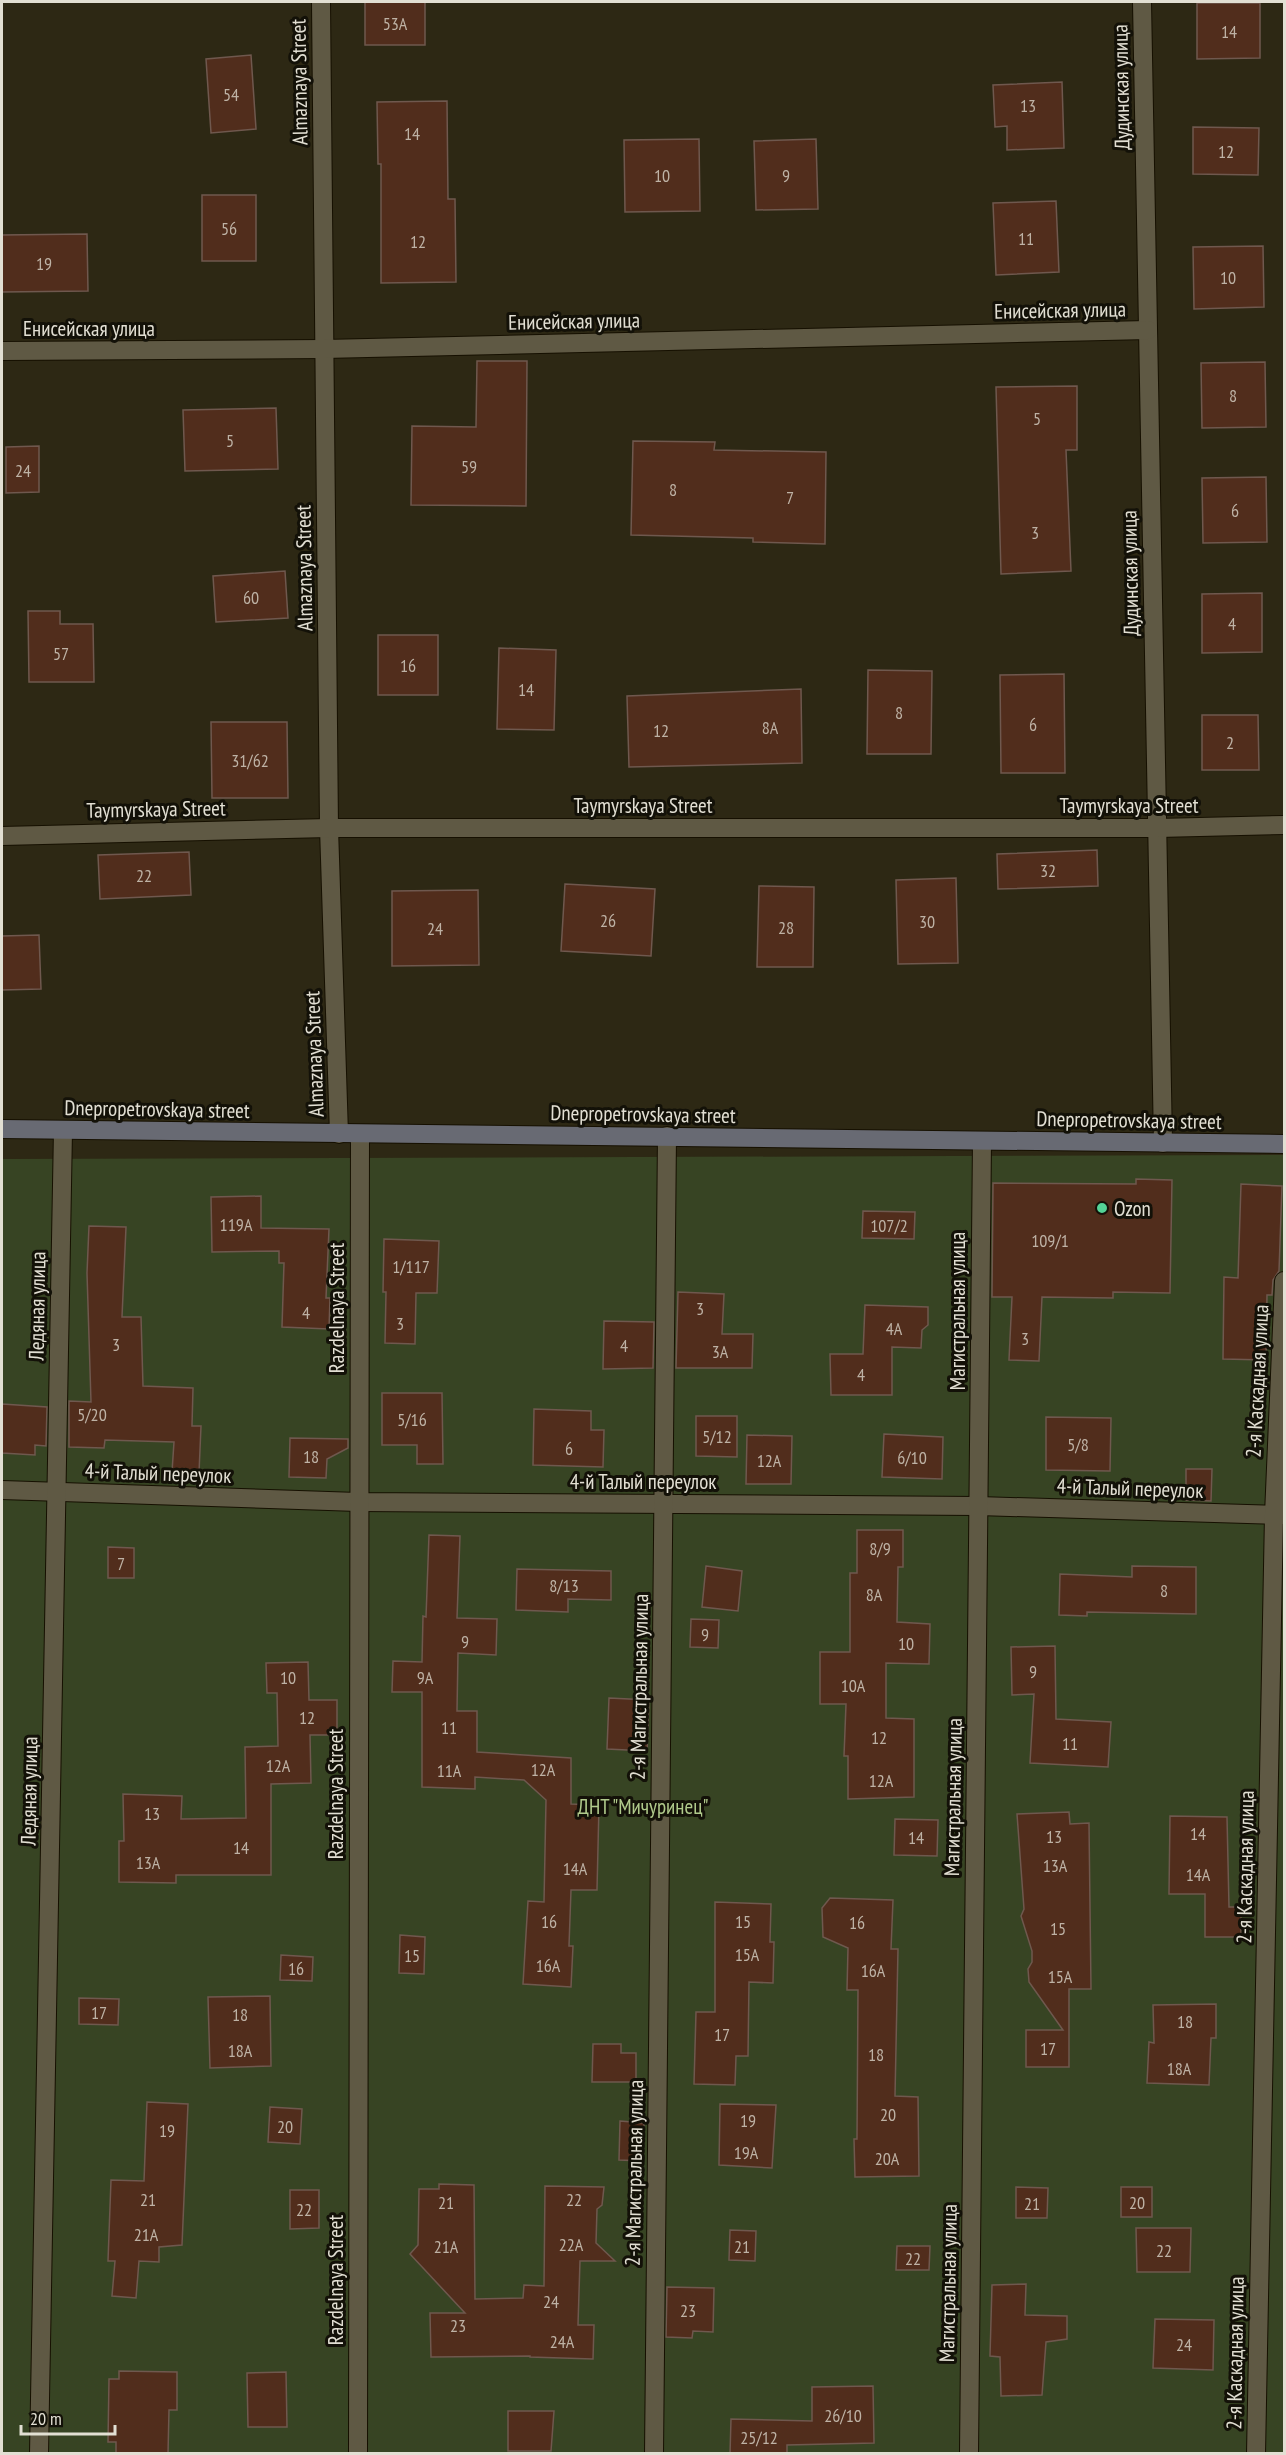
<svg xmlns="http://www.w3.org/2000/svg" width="1286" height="2455" font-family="'PT Sans Narrow',sans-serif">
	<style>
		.green { fill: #374423 }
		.building { fill: #512d1c; stroke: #6f584e; stroke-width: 1.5 }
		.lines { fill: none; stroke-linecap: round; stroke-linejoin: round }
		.lane-casing { stroke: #161001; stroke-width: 20 }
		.street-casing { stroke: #161001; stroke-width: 20 }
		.secondary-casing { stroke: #161001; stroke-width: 20 }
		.lane { stroke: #5f5944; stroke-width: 18 }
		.street { stroke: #5f5944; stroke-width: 18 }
		.secondary { stroke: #686a73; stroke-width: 18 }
		.poi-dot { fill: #54d396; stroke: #131108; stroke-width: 2 }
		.labels { text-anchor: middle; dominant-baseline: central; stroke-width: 6; stroke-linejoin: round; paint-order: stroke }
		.number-label { font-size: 18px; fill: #beb2a5 }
		.street-label { font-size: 21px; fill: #e2dfd3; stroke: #131108 }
		.poi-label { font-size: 21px; fill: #e2dfd3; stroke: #131108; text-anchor: start }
		.park-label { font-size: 21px; fill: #b0ca8b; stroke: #131108 }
	</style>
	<rect width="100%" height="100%" fill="#2d2814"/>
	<path class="green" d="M1284,1155v1298h-1282v-1294z"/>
	<g class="building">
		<rect x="365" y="2" width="60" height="43"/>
		<path d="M1197,3h63v55l-63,1z"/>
		<path d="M251,55l5,74 -45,4 -5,-74z"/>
		<path d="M1062,82l2,66 -57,2v-24l-12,1 -2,-42z"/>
		<path d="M447,101l1,98h7l1,83 -75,1v-119h-3l-1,-62z"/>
		<path d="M1193,127l66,1 -1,47 -65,-1z"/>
		<path d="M699,139l1,72 -75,1 -1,-72z"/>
		<path d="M816,139l2,70 -62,1 -2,-69z"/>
		<rect x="202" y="195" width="54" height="66"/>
		<path d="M1056,201l3,71 -63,3 -3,-72z"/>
		<path d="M87,234l1,57 -86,1v-57z"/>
		<path d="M1263,246l1,61 -70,2 -1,-62z"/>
		<path d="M477,361h50l-1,145 -115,-1 1,-79 64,1z"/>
		<path d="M1265,362l1,65 -64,1 -1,-65z"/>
		<path d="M1077,386v64h-11l5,121 -70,3 -5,-187z"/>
		<path d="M276,408l2,61 -93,2 -2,-61z"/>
		<path d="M633,441l82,1 -1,8 112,2 -1,92 -72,-2v-4l-122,-3z"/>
		<path d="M39,446v46l-33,1v-46z"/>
		<path d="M1266,477l1,65 -64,1 -1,-65z"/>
		<path d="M285,571l3,47 -72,4 -3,-46z"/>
		<path d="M1262,593v59l-60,1v-59z"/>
		<path d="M28,611h32v13h33l1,58h-65z"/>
		<rect x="378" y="635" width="60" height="60"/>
		<path d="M499,648l57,2 -2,80 -57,-1z"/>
		<path d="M868,670l64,1 -1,83h-64z"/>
		<path d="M1064,674l1,99h-64l-1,-98z"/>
		<path d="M801,689l1,74 -173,4 -2,-71z"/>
		<path d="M1202,715h56l1,55h-57z"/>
		<path d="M211,722h76l1,76h-76z"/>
		<path d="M1097,850l1,36 -100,3 -1,-35z"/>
		<path d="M189,852l2,43 -91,4 -2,-44z"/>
		<path d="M956,878l2,85 -60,1 -2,-84z"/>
		<path d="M565,884l90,5 -4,67 -90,-5z"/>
		<path d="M759,886l55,1 -1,80h-56z"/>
		<path d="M478,890l1,75 -87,1v-75z"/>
		<path d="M39,935l2,54 -39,1v-54z"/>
		<path d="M1136,1179l36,1 -2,113 -57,-1v6l-71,-1 -3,64 -30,-1 3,-63h-20l1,-114 143,1z"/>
		<path d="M1241,1184l41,2 -3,85 -6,9 -1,15h-5l-1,65 -43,-1 1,-82 14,1z"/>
		<path d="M261,1196v32l68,1 -3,69h4l-1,31 -47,-2 2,-64h-5v-12l-67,1 -1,-55z"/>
		<path d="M863,1211l52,1 -1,27 -52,-1z"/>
		<path d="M89,1226l37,1 -4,90h19l2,69 50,2 -1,38h9l-2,47 -27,-1 2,-30 -69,-2 -1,8 -35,-1v-46l22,1 -4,-129z"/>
		<path d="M384,1239l55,2 -2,52h-21l-1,51 -30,-1 1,-51h-3z"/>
		<path d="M678,1292l46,2 -2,40h31l-1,34h-76z"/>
		<path d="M865,1305l63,2v18l-6,5 -1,18 -29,-1v48h-61l-1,-41h33z"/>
		<path d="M604,1321l50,1 -1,46 -50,1z"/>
		<path d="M382,1393h60l1,71h-26v-19h-35z"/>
		<path d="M2,1404l45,3 -1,39 -11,-1v10l-33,-2z"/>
		<path d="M534,1409l57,2v19h13l-1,37 -70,-2z"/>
		<path d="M696,1416h41v41l-41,-1z"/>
		<path d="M1046,1417l65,1 -1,53 -64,-1z"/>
		<path d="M884,1434l59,3 -1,42 -60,-2z"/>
		<path d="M747,1435l45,1 -1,48h-45z"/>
		<path d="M290,1438l58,1v9l-21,11 -1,19 -37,-1z"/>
		<path d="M1186,1469h26l-1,32 -25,-1z"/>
		<path d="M857,1530h46v37h-5l-1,55 33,2 -1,40 -43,-1v55l28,1v78l-66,2v-43h-4l2,-52h-26v-52h30v-79h7z"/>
		<path d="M429,1535l31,1 -3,82 40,1 -1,36 -38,-2 -1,58h20v41l94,6v46l28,1 -2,85h-26l-2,56h4l-2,41 -48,-3 5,-83 16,1 2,-102 -22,-20 -49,-3v12l-53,-2v-95h-30l1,-31 29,1 1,-46 3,1z"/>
		<path d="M108,1547l26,1v30h-26z"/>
		<path d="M706,1566l36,5 -4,40 -36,-4z"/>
		<path d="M1132,1566l64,1v47l-109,-2v4l-28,-1 1,-41 72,3z"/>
		<path d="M517,1569l94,2v29l-43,-1v13l-52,-2z"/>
		<path d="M691,1619l28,1 -1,28 -28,-1z"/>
		<path d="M1055,1646l1,73 55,3 -3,45 -78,-4 4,-69 -22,1 -1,-48z"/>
		<path d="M308,1662l1,38h28v35h-27l1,48 -40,1v91h-95v8l-57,-1v-41h5l-1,-47 59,2 -1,23 65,-1 -1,-71 33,-1 -1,-53h-10l-1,-30z"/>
		<path d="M609,1698l40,2 -2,51 -40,-2z"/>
		<path d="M1069,1812l1,12 19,-1 2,166h-22v78h-43v-37h37l-34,-48 -1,-13 4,-7v-11l-11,-35 3,-7 -7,-95z"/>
		<path d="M1170,1816l57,1 2,90h12v30h-36v-43h-36z"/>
		<path d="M895,1819l43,1 -1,36 -43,-1z"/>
		<path d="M830,1898l63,2 -2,49h7l-3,147 23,1 1,79 -64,1 -1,-38h3l1,-149h-11l1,-42 -25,-11 -1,-29z"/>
		<path d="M715,1902l56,2 -1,38h4l-1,41 -24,-1 -1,74h-12l-1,29 -41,-1 2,-72h19z"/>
		<path d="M400,1935l25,2 -1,37 -25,-1z"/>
		<path d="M281,1955l32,2 -1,24 -32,-1z"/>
		<path d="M270,1996l1,70 -61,2 -2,-71z"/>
		<path d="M79,1998l40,1 -1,26 -39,-1z"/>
		<path d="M1216,2004v34h-5l-2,47 -62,-2 2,-41 5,1 -1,-38z"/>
		<path d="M593,2044h28v9h15v29h-44z"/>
		<path d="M147,2102l41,2 -6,141 -23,2v15l-20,-1 -3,37 -24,-2 3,-35h-7l3,-81 33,1z"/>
		<path d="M720,2104l56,1 -4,63 -53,-3z"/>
		<path d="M270,2107l32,2 -2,35 -32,-2z"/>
		<path d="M620,2121l24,2 -1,38 -24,-1z"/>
		<path d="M439,2184l35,1 1,114 48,-1 1,-13 20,1 1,-100 59,1 -2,18 -5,4 -1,34 19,18h-35l-2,64h16l-1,34 -63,-2v-1l-99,1 -1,-44h35l-55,-59 8,-9 1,-56h20z"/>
		<path d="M1016,2187l32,1 -1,30h-31z"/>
		<rect x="1121" y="2187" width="31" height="30"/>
		<path d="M290,2190h29v38l-29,1z"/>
		<path d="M1136,2228h55l-1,44h-53z"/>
		<path d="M730,2230l26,1 -1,30 -26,-1z"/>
		<path d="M897,2246h33l-1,24h-33z"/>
		<path d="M1026,2284l-1,31 42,1v23l-21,3 -4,53 -41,1 -1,-39 -10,-1 2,-71z"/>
		<path d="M667,2287l47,1 -1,44 -20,-1 -1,7 -26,-1z"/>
		<path d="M1155,2319l59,1 -1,50 -60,-2z"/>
		<path d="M119,2371l58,1v38h-8l-1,44h-52v-12h-8l1,-63h10z"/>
		<path d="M286,2372l1,55h-39l-1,-54z"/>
		<path d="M873,2386l1,57 -87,2v9h-57l1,-35 81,2v-34z"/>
		<path d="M508,2411h46l-3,40h-43z"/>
	</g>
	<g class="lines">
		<g class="lane-casing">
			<g id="lane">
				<path d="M2,1490l356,12 620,4 306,9"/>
				<path d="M39,2454l24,-1324"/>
				<path d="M358,2454l2,-1319"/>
				<path d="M654,2454l13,-1318"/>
				<path d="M969,2454l13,-1313"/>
				<path d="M1256,2454l18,-939 10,-234"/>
			</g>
		</g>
		<g class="street-casing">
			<g id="street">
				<path d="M321,2l8,826 10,306"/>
				<path d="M1142,2l21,1141"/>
				<path d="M2,351l322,-2 824,-19"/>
				<path d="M2,836l327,-8h829l126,-3"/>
			</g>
		</g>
		<g class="secondary-casing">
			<path id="secondary" d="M2,1129l1282,15"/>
		</g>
		<use href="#lane" class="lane"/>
		<use href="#street" class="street"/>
		<use href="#secondary" class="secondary"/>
	</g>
	<circle class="poi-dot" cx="1102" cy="1208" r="6"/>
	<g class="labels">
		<g class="number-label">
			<text x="395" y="23">53А</text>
			<text x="1229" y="31">14</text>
			<text x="231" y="94">54</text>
			<text x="1028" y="105">13</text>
			<text x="412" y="133">14</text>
			<text x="1226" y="151">12</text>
			<text x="662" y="175">10</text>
			<text x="786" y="175">9</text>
			<text x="229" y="228">56</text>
			<text x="1026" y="238">11</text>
			<text x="418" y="241">12</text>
			<text x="44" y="263">19</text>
			<text x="1228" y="277">10</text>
			<text x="1233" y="395">8</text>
			<text x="1037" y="418">5</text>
			<text x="230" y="440">5</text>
			<text x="469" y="466">59</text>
			<text x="23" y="470">24</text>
			<text x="673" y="489">8</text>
			<text x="790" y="497">7</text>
			<text x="1235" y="510">6</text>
			<text x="1035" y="532">3</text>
			<text x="251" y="597">60</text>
			<text x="1232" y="623">4</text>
			<text x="61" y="653">57</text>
			<text x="408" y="665">16</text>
			<text x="526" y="689">14</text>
			<text x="899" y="712">8</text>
			<text x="1033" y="724">6</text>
			<text x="770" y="727">8А</text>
			<text x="661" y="730">12</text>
			<text x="1230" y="742">2</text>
			<text x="250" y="760">31/62</text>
			<text x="1048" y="870">32</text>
			<text x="144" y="875">22</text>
			<text x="608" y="920">26</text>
			<text x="927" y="921">30</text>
			<text x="786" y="927">28</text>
			<text x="435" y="928">24</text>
			<text x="236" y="1224">119А</text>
			<text x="889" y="1225">107/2</text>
			<text x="1050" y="1240">109/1</text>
			<text x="411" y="1266">1/117</text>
			<text x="700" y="1308">3</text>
			<text x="306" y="1312">4</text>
			<text x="400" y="1323">3</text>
			<text x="894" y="1328">4А</text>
			<text x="1025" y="1338">3</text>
			<text x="116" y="1344">3</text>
			<text x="624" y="1345">4</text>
			<text x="720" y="1351">3А</text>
			<text x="861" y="1374">4</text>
			<text x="92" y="1414">5/20</text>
			<text x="412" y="1419">5/16</text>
			<text x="717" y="1436">5/12</text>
			<text x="1078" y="1444">5/8</text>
			<text x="569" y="1448">6</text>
			<text x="311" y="1456">18</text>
			<text x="912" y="1457">6/10</text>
			<text x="769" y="1460">12А</text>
			<text x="880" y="1548">8/9</text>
			<text x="121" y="1563">7</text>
			<text x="564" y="1585">8/13</text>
			<text x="1164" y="1590">8</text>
			<text x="874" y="1594">8А</text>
			<text x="705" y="1634">9</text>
			<text x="465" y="1641">9</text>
			<text x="906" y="1643">10</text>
			<text x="1033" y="1671">9</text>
			<text x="288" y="1677">10</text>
			<text x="425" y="1677">9А</text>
			<text x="853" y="1685">10А</text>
			<text x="307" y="1717">12</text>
			<text x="449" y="1727">11</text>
			<text x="879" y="1737">12</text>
			<text x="1070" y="1743">11</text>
			<text x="278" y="1765">12А</text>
			<text x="543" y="1769">12А</text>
			<text x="449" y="1770">11А</text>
			<text x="881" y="1780">12А</text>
			<text x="152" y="1813">13</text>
			<text x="1198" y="1833">14</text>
			<text x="1054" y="1836">13</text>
			<text x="916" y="1837">14</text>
			<text x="241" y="1847">14</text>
			<text x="148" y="1862">13А</text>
			<text x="1055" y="1865">13А</text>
			<text x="575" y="1868">14А</text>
			<text x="1198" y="1874">14А</text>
			<text x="549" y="1921">16</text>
			<text x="743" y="1921">15</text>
			<text x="857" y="1922">16</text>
			<text x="1058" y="1928">15</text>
			<text x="747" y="1954">15А</text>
			<text x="412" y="1955">15</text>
			<text x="548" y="1965">16А</text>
			<text x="296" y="1968">16</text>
			<text x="873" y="1970">16А</text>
			<text x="1060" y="1976">15А</text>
			<text x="99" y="2012">17</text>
			<text x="240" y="2014">18</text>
			<text x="1185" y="2021">18</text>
			<text x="722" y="2034">17</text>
			<text x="1048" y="2048">17</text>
			<text x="240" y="2050">18А</text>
			<text x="876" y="2054">18</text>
			<text x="1179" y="2068">18А</text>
			<text x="888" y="2114">20</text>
			<text x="748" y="2120">19</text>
			<text x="285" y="2126">20</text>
			<text x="167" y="2130">19</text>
			<text x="746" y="2152">19А</text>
			<text x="887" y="2158">20А</text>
			<text x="148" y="2199">21</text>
			<text x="574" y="2199">22</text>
			<text x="446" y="2202">21</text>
			<text x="1137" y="2202">20</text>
			<text x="1032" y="2203">21</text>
			<text x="304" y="2209">22</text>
			<text x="146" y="2234">21А</text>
			<text x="571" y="2244">22А</text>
			<text x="446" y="2246">21А</text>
			<text x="742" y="2246">21</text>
			<text x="1164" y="2250">22</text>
			<text x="913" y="2258">22</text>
			<text x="551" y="2301">24</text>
			<text x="688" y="2310">23</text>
			<text x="458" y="2325">23</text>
			<text x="562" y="2341">24А</text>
			<text x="1184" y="2344">24</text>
			<text x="843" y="2415">26/10</text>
			<text x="759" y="2437">25/12</text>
		</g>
		<g class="street-label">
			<text transform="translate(299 82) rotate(-91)">Almaznaya Street</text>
			<text transform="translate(1121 87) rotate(-91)">Дудинская улица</text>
			<text transform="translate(1060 310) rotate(-1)">Енисейская улица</text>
			<text transform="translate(574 321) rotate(-1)">Енисейская улица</text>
			<text x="89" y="328">Енисейская улица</text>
			<text transform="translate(304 568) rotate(-91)">Almaznaya Street</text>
			<text transform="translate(1130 573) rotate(-91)">Дудинская улица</text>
			<text x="643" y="805">Taymyrskaya Street</text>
			<text x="1129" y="805">Taymyrskaya Street</text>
			<text transform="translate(156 809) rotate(-1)">Taymyrskaya Street</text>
			<text transform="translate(314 1054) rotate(-92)">Almaznaya Street</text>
			<text transform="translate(157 1109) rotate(1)">Dnepropetrovskaya street</text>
			<text transform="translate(643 1114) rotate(1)">Dnepropetrovskaya street</text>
			<text transform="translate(1129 1120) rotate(1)">Dnepropetrovskaya street</text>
			<text transform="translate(37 1306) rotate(-89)">Ледяная улица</text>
			<text transform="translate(336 1308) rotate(-90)">Razdelnaya Street</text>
			<text transform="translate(957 1311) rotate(-90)">Магистральная улица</text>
			<text transform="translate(1257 1381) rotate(-87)">2-я Каскадная улица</text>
			<text transform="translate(158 1473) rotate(2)">4-й Талый переулок</text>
			<text x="643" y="1481">4-й Талый переулок</text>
			<text transform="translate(1130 1488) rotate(2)">4-й Талый переулок</text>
			<text transform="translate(639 1687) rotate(-89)">2-я Магистральная улица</text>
			<text transform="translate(29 1791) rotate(-89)">Ледяная улица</text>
			<text transform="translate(335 1794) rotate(-90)">Razdelnaya Street</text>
			<text transform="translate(953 1797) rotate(-89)">Магистральная улица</text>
			<text transform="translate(1245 1867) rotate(-89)">2-я Каскадная улица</text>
			<text transform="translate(634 2173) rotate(-89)">2-я Магистральная улица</text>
			<text transform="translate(335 2280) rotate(-90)">Razdelnaya Street</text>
			<text transform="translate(948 2283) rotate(-89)">Магистральная улица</text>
			<text transform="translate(1235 2353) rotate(-89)">2-я Каскадная улица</text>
		</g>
		<g class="poi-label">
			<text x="1114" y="1208">Ozon</text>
		</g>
		<g class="park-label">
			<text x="643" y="1806">ДНТ "Мичуринец"</text>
		</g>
	</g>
	<rect width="1286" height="2455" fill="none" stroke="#e2dfd3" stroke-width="6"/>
	<path d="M21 2425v9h94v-9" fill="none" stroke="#e2dfd3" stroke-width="3"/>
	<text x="30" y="2425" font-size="18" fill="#e2dfd3" stroke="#131108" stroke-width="4.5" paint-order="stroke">20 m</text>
</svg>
